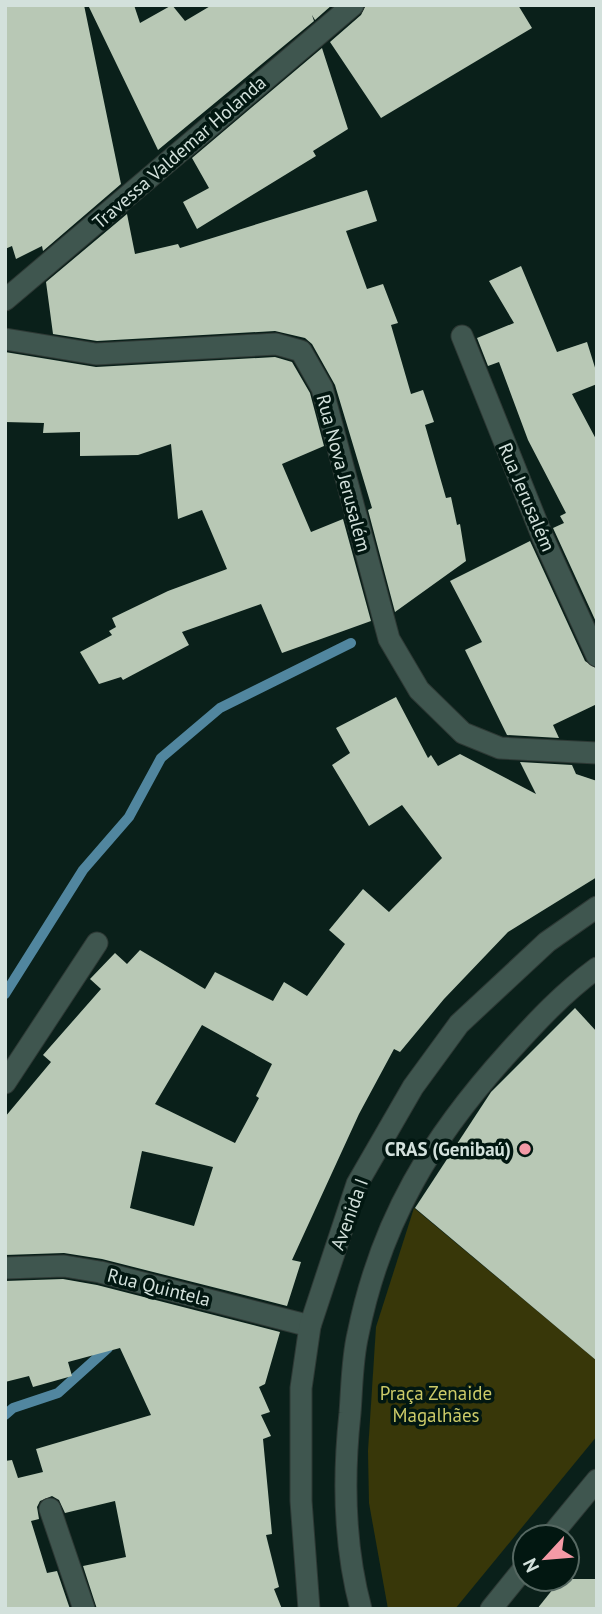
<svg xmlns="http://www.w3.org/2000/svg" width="602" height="1614" font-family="'PT Sans',sans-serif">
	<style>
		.green { fill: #383709 }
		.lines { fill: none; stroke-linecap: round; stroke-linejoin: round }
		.stream { stroke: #51869f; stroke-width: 10 }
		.building { fill: #b8c8b5; fill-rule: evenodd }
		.minor-casing { stroke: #2e3935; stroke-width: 23 }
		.minor { stroke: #3f564f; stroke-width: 21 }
		.poi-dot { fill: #f49aa6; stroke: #021711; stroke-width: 2.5 }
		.labels { text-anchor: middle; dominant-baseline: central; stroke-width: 7; stroke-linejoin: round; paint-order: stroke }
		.street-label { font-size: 19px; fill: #d3e1dc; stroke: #021711 }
		.poi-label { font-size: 19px; font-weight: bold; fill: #d3e1dc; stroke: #021711; text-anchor: end }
		.park-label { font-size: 19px; fill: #cbca68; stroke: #021711 }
	</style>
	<rect width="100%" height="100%" fill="#0a201a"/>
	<path class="green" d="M414,1208l183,153v75l-142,173h-67l-19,-106 -1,-52 8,-124z"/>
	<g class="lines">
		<g class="stream">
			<path d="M5,994l78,-124 46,-53 32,-59 59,-50 131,-65"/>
			<path d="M5,1415l8,-7 45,-15 50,-45"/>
		</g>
	</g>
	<g class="building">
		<path d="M5,5h79l37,179 -78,67 -1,-5 -26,13 -4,-13 -7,3z"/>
		<path d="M88,5h46l6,18 32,-18 13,16 27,-16h120l-17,15 -3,-5 2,6 -156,129z"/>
		<path d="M366,5h152l14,23 -151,90 -51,-76 31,-27z"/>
		<path d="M322,48l26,81 -35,22 3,5 -119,73 -14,-27 26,-14 -17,-30z"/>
		<path d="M367,190l10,31 -31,10 21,58 16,-5 15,39 -7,2 20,69 12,-4 11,32 -9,3 21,73 5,-1 6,28 3,-1 6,37 -71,51 -27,-102 4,-2 -37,-123 -23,-41 -7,-6 -30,-7 -178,10 -44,-7 -7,-52 81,-68 8,40 43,-10 2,4z"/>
		<path d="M521,266l36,86 30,-10 10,32v10l-25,10 25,47v183l-44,-96 11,-5 -4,-7 6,-3 -38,-73 -29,-78 -11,4 -11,-28 37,-15 -25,-42z"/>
		<path d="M5,352l91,15 179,-10 17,5 18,31 14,53 -42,18 29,68 32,-13 28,102 -89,32 -21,-49 -79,28 7,13 -66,35 -2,-3 -22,7 -19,-32 32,-17 -3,-4 7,-4 -4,-9 56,-27 59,-22 -25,-59 -24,9 -7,-75 -33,11 -58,1v-24l-37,1 1,-10 -39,-1z"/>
		<path d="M530,541l55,120 12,8v35l-44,21 6,13 -52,-3 -42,-85 17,-8 -32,-61z"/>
		<path d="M396,697l32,61 3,-3 7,11 22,-12 76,40 -16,-32 52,3 4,9 21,7v96l-89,55 -64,67 -44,53 -6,-3 -35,65 -67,146 9,2 -14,44 -185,-47 -38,-6 -59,2v-138l46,-55 -8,-7 58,-66 -11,-10 25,-26 12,11 13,-14 65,39 10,-17 58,29 11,-19 23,14 38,-52 -16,-14 34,-41 26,23 53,-54 -40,-53 -33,21 -37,-61 18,-12 -14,-25zM202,1025l70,39 -16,32 3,2 -24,45 -80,-39zM142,1151l71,16 -19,59 -64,-18z"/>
		<path d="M575,1008l22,24v329l-182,-153 76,-116z"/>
		<path d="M63,1279l34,6 183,47 -15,52 -6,3 11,25 -9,3 10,21 -8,3 9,95 -6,1 13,52 -5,2 8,20h-185l-14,-43 43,-9 -11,-56 -50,12 -6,-13 -7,-4 -12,5 -3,6 2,12 -8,2 16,52 10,-2 13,38h-65v-148l7,-1 6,18 25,-6 -7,-23 115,-34 -31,-67 -52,14 4,14 -39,11 -4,-11 -24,6v-101z"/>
		<path d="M561,1579h36v30h-60z"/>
	</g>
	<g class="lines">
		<g class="minor-casing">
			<g id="minor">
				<path d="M5,300l348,-295"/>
				<path d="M462,336l81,202 54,118"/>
				<path d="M5,339l91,15 180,-10 25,7 21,37 67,251 30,51 44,43 37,15 97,5"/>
				<path d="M5,1083l92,-140"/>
				<path d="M5,1268l59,-2 36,6 210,54"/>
				<path d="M50,1509l34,100"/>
				<path d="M550,1537l47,-57"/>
				<path d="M309,1609l-8,-108v-113l9,-62 47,-142 56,-97 46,-63 88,-82 50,-35"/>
				<path d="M361,1609c-17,-63 -18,-131 -11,-196 2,-26 2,-54 8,-79 23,-114 74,-197 151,-282 28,-31 54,-59 88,-84"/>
				<path d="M491,1609l34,-42"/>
			</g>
		</g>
		<use href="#minor" class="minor"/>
	</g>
	<circle class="poi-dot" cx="525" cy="1149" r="7"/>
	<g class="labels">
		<g class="street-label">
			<text transform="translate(179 152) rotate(-41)">Travessa Valdemar Holanda</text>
			<text transform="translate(344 473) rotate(75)">Rua Nova Jerusalém</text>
			<text transform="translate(527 497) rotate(67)">Rua Jerusalém</text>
			<text transform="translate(349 1214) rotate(-70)">Avenida I</text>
			<text transform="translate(159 1287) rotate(14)">Rua Quintela</text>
		</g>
		<g class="poi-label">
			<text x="511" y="1149">CRAS (Genibaú)</text>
		</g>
		<g class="park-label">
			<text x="436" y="1393">Praça Zenaide<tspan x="436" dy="22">Magalhães</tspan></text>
		</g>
	</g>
	<rect width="602" height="1614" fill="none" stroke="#d3e1dc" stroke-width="14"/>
	<g transform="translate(546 1558) rotate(244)"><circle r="33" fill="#021711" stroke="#566862" stroke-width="2"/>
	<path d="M0-5L12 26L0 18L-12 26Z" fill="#f49aa6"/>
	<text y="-10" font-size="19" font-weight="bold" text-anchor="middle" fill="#d3e1dc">N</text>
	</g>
</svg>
